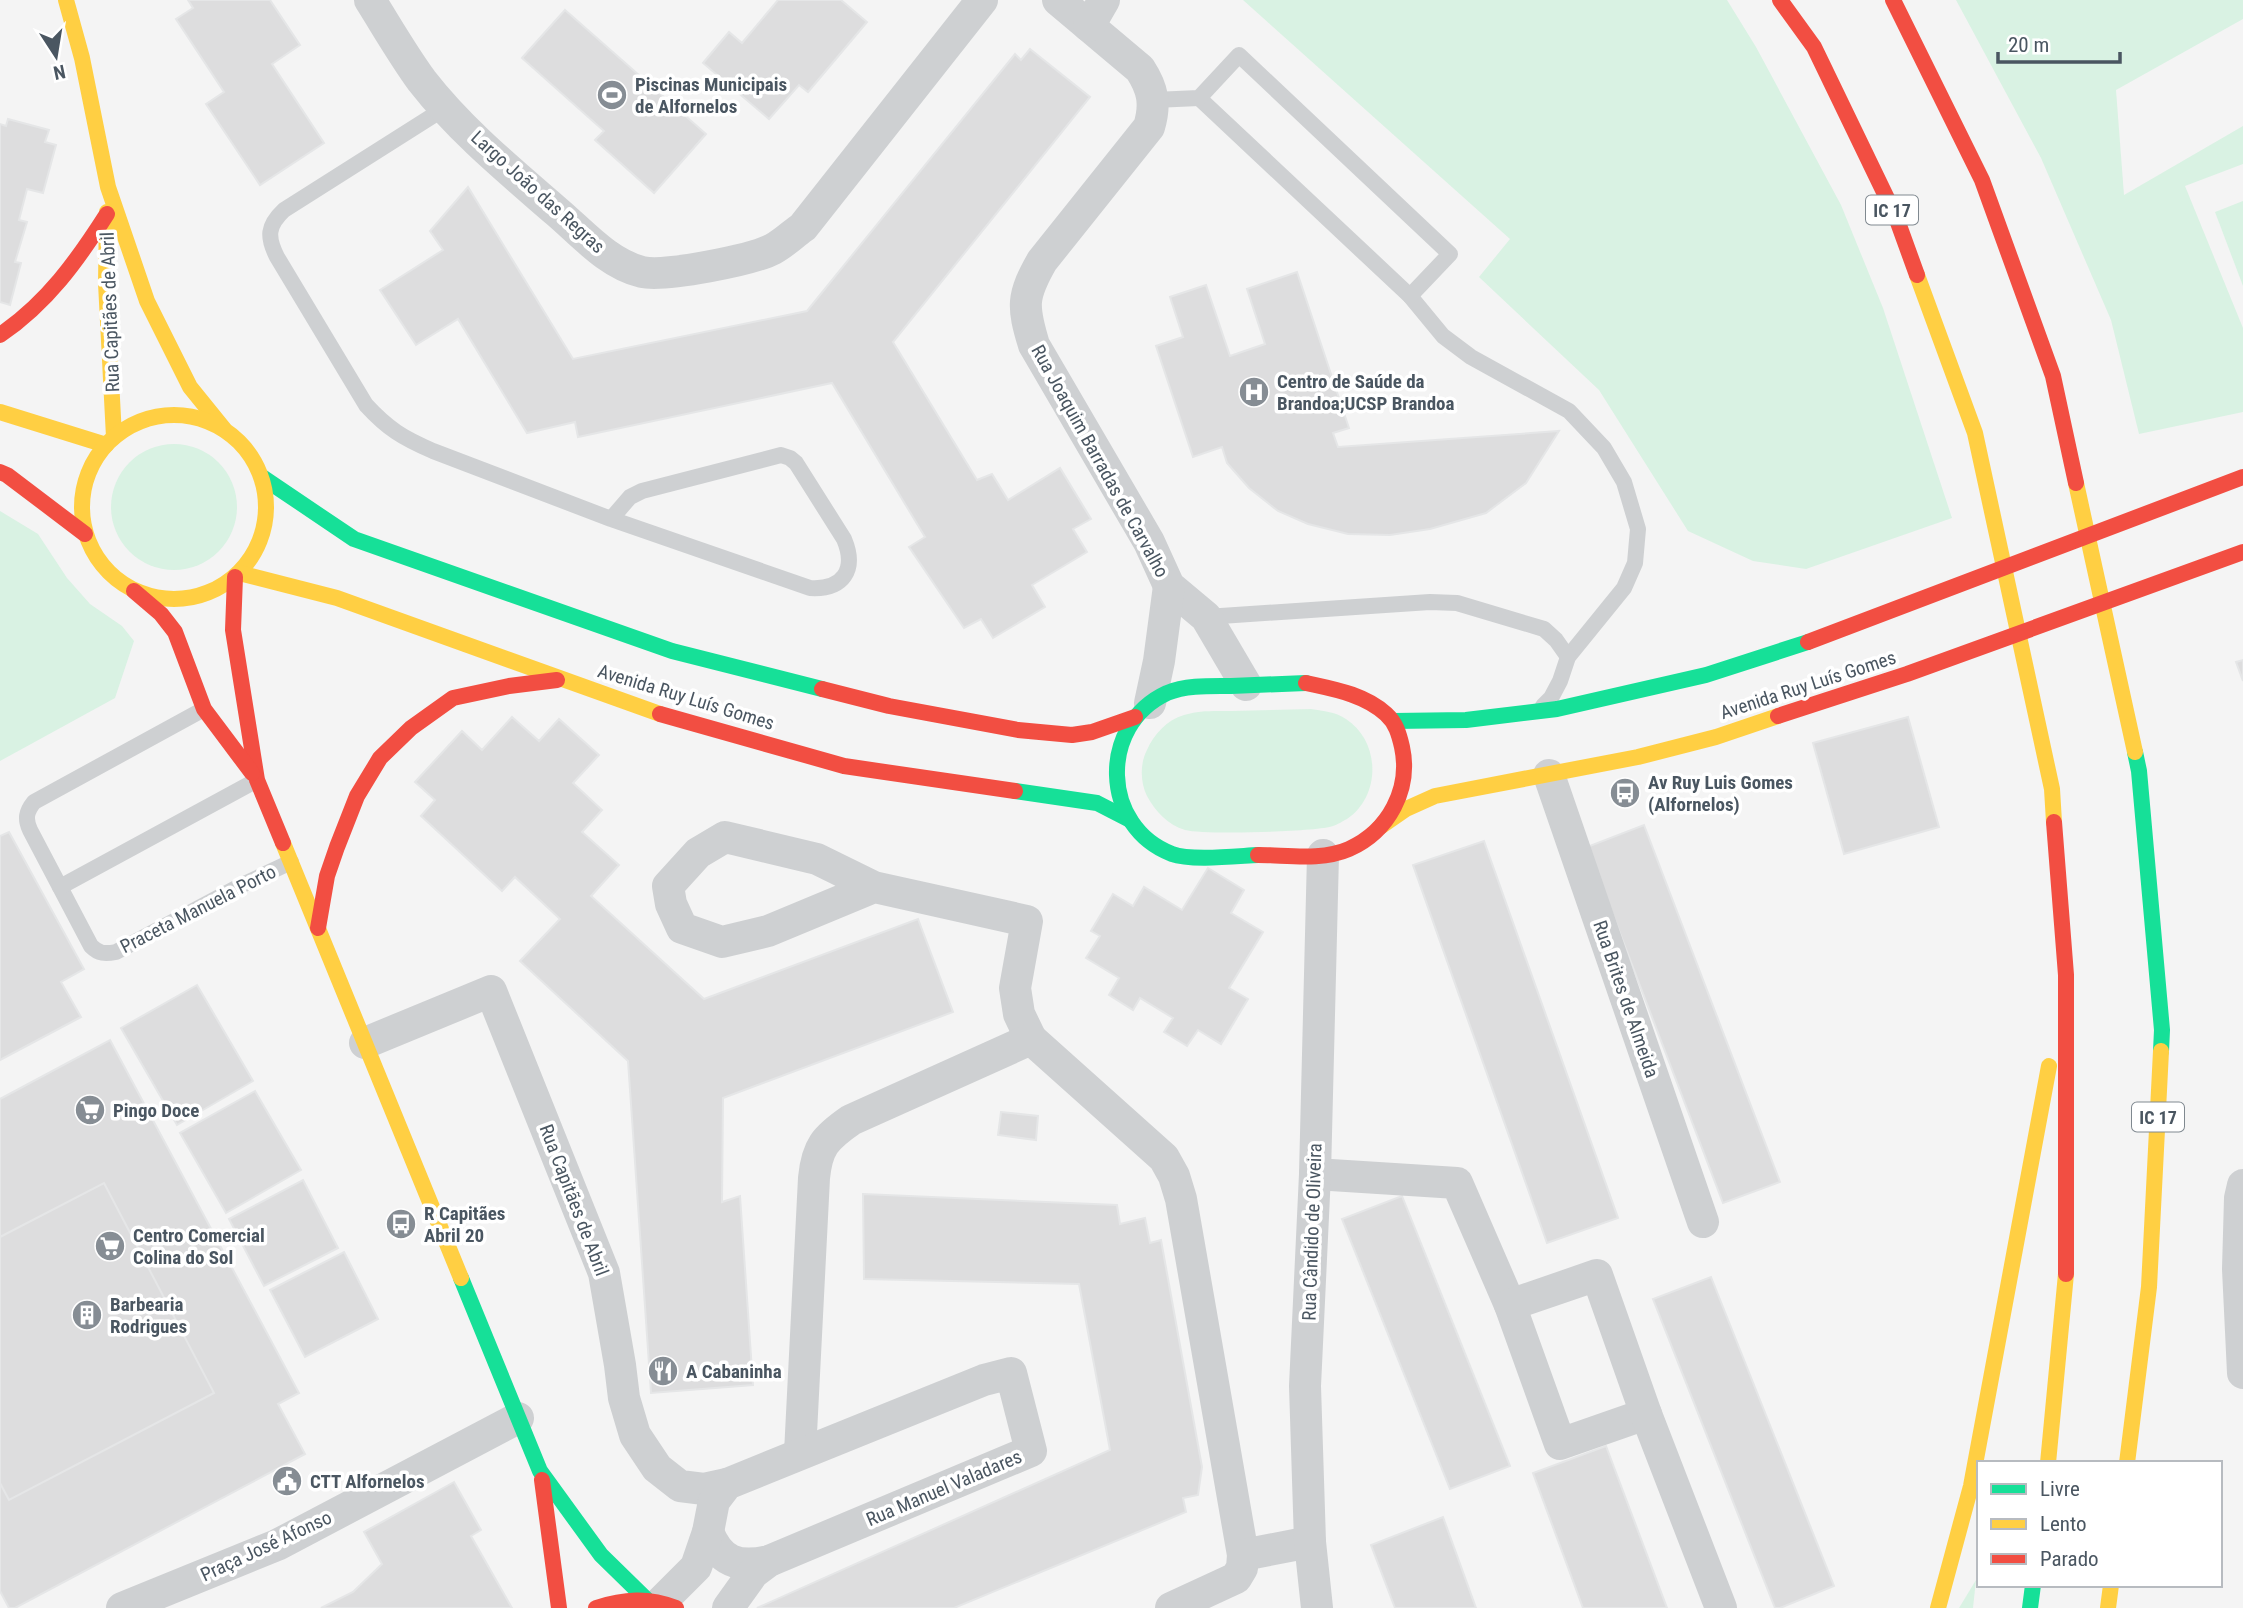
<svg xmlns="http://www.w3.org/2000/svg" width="2243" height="1608" font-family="'Roboto Condensed',sans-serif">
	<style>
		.green { fill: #d9f2e3 }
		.building { fill: #ddddde; stroke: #e5e6e7; stroke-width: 2 }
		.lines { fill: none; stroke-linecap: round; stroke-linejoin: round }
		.lane { stroke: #ced0d2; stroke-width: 16 }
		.street { stroke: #ced0d2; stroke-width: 32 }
		.fast { stroke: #16e098; stroke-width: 16 }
		.slow { stroke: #ffcf43; stroke-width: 16 }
		.jam { stroke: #f24e42; stroke-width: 16 }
		.labels { text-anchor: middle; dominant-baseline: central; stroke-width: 7; stroke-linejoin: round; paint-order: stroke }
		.shield { fill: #fff; stroke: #808990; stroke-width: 2 }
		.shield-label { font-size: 18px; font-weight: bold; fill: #4a5661 }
		.poi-label { font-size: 19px; font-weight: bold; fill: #4a5661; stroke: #fff; text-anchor: start }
		.street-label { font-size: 19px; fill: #4a5661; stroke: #fff }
	</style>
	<rect width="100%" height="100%" fill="#f4f4f4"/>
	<g class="green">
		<path d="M1243,0h484l29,47 85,158 42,103 69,210 -146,51 -53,-8 -65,-30 -89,-141 -120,-113 31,-38z"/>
		<path d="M1956,0h287v19l-127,71 8,105 119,-69v38l-58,22 58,142v84l-104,22 -28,-114 -70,-162z"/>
		<path d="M2243,201v85l-28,-74z"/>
		<circle cx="174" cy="507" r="63"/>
		<path d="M0,511l38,23 29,44 23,26 32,22 12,15 -19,57 -115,63z"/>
		<path d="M1311,709c13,2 25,3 35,10 35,23 35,77 1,100 -4,2 -10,6 -14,7 -17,6 -130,9 -148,4 -17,-5 -30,-19 -38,-34 -7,-14 -7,-33 0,-46 7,-16 20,-30 37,-35 15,-5 32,-4 48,-4 26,-1 53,-1 79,-2z"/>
		<path d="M1976,1580l-3,28h-14z"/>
	</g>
	<g class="building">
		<path d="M188,0h82l30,45 -28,19 52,79 -64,42 -54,-81 18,-12 -48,-73 17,-11z"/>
		<path d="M778,0h63l26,22 -59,70 -9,-7 -30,34 -66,-56 26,-31 13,11z"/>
		<path d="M565,10l141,124 -52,59 -59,-53 9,-9 -82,-73z"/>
		<path d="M1030,49l60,48 -197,245 84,138 15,-6 16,26 52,-32 31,51 -18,10 14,23 -55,33 13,22 -52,31 -12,-19 -17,9 -55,-81 16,-10 -93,-154 -254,54 -3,-15 -48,11 -69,-114 -42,26 -36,-55 63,-40 -13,-19 38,-44 105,172 234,-48 208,-257 6,6z"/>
		<path d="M8,119l41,11 -4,12 11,3 -13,48 -16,-4 -8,31 8,2 -12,40 6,1 -11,42 -10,-3v-178l6,2z"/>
		<path d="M1297,272l52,156 -16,5 5,14 221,-16 -33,52 -40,30 -56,16 -40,6 -42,-1 -40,-10 -30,-13 -29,-23 -22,-25 -5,-16 -29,10 -37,-111 27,-9 -13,-40 36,-12 24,71 35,-12 -18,-55z"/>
		<path d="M2243,660v21l-7,-19z"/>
		<path d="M512,717l27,24 20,-22 40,36 -26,28 29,27 -20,22 37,33 -28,31 113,103 214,-80 35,93 -230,86 -1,104 18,-6 13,189 -102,8 -23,-332 -108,-100 40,-42 -45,-42 -13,14 -81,-75 14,-16 -20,-18 47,-51 20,19z"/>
		<path d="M1908,717l31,110 -95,27 -31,-111z"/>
		<path d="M1644,825l136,357 -57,21 -136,-356z"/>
		<path d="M9,832l75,137 -23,13 20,35 -81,43v-224z"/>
		<path d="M1484,841l134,377 -71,25 -134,-378z"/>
		<path d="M1208,868l36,22 -13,23 32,19 -34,56 19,11 -27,45 -23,-14 -11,16 -23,-14 9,-14 -33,-20 -7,12 -24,-15 10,-17 -33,-20 14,-22 -9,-5 22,-37 20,12 11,-19 38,23z"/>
		<path d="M197,985l56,96 -76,44 -56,-97z"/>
		<path d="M110,1040l189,353 -21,11 27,50 -290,154h-6l-9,-17v-492z"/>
		<path d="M255,1091l46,79 -75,43 -46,-80z"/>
		<path d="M1001,1112l37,4 -2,24 -38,-5z"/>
		<path d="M303,1180l35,68 -74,38 -35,-67z"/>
		<path d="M104,1183l110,210 -205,107 -9,-17v-246z"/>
		<path d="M863,1194l254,11 3,19 25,-6 5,25 11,-3 41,227 -4,28 -15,3 3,14 -232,96h-197l353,-158 -31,-166 -215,-5z"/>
		<path d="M1402,1196l108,270 -60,23 -108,-270z"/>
		<path d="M344,1252l34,67 -73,38 -35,-67z"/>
		<path d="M1711,1277l123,309 -54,22h-5l-122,-309z"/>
		<path d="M1606,1446l61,162h-84l-50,-135z"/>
		<path d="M454,1482l27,48 -10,6 41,72h-191l32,-16 29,-28 -18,-32z"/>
		<path d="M1443,1517l33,91h-81l-24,-63z"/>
	</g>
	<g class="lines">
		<g class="lane">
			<path d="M1199,98l211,198 33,40 28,21 98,54 35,37 20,34 14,47 -3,34 -11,25 -56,69 -8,24 -9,17 -8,8"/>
			<path d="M1154,100l45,-2 40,-43 211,199 -40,42"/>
			<path d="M445,108l-161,102c-17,16 -17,27 -7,47l89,148c22,24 37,33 67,46l178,68 199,69c33,2 47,-18 34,-49l-48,-76 -6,-5 -9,-3 -139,36 -12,6 -19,22"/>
			<path d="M1206,617l224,-15 27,1 87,26 12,11 12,17"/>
			<path d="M204,709l-170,93c-8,10 -9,17 -4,28l61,116c8,8 14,8 25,6l122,-65 53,-25"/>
			<path d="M60,887l197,-107"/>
		</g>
		<g class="street">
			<path d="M370,0c17,27 33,55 52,81 38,49 88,90 134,130 26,22 52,53 86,61 23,5 110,-12 131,-23 11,-6 20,-15 30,-22l179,-227"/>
			<path d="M1058,0l82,69c13,20 16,35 9,58l-107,134c-20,35 -20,45 -8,84l115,197 20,44 37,31 40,68"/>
			<path d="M1089,26l15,-26"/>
			<path d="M1150,703l9,-42 10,-75"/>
			<path d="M1549,775l154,447"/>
			<path d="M874,887l-57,-28 -92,-22 -27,16 -30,33 3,18 11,24 40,14 46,-11 106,-44 153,34 -12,67 4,26 12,25"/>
			<path d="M365,1043l126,-52 113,282 16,92 4,33 11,37 22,33 23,18 24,3 23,-5"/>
			<path d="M1315,1174l142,9 53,122 50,139 86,-30"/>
			<path d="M2243,1185l-3,13 -2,71 5,104"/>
			<path d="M1510,1305l87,-30 49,139 75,194"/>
			<path d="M800,1453l14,-275c3,-31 11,-40 37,-58l180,-81 133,119 10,18 7,23 62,356 -1,13 -6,10 -65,30"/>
			<path d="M708,1532c12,30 30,36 61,29"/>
			<path d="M1243,1555l67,-13"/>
			<path d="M661,1602l35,-35 12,-35 6,-31 13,-17 257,-104 27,-7 20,78 -262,110 -16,12 -25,35"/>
			<path d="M122,1608l155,-63 241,-127"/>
			<path d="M1317,1608l-7,-66 -5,-156 10,-212 8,-319"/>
		</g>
		<g class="fast">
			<path d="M262,477l92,62 318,112 150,38"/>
			<path d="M1394,721l72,-1 91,-11 149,-34 102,-33"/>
			<path d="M2135,752l4,19 23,259 -1,21"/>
			<path d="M1015,791l82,12 33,17"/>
			<path d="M1258,855c-21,1 -67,6 -86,-1 -71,-27 -74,-129 -5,-161 19,-8 43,-7 64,-7 25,-1 50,-2 75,-3"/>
			<path d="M461,1278l79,193 61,84 45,44"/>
			<path d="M2030,1608l3,-23"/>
		</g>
		<g class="slow">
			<path d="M66,0l16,58 26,129 39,114 43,86 34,42"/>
			<path d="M107,212l-1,71 8,154"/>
			<path d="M1917,275l58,158 77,356 2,33"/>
			<path d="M0,412l106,33"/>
			<circle cx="174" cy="507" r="92"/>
			<path d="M2076,483l59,269"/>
			<path d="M239,573l98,25 323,116"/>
			<path d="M1380,827l26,-18 29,-13 203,-39 78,-20 62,-21"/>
			<path d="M283,843l178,435"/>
			<path d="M2048,1463l18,-189"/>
			<path d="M2127,1463l22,-176 12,-236"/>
			<path d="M1938,1608l33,-122 78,-420"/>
			<path d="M2108,1608l3,-23"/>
		</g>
		<g class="jam">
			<path d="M1780,0l34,47 82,170 21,58"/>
			<path d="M1893,0l89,180 71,196 23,107"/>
			<path d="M0,335c47,-32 77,-74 107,-121"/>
			<path d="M0,472l7,3 78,59"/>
			<path d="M235,577l-2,53 24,150 26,63"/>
			<path d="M134,591l27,23 14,18 29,77 48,64"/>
			<path d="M1808,642l435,-165"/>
			<path d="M822,689l67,17 129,24 54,5 20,-3 43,-15"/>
			<path d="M660,714l184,52 171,25"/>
			<path d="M1778,716l129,-42 336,-122"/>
			<path d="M2054,822l12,153v299"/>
			<path d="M1258,855c29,0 64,6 91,-6 40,-18 62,-60 53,-102 -3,-13 -6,-24 -16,-33 -22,-20 -53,-25 -80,-31"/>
			<path d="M318,928l9,-52 10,-29 20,-51 23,-38 31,-30 42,-30 56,-12 48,-6"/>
			<path d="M542,1480l17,128"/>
			<path d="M596,1608c28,-9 52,-11 80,0"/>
		</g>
	</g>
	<defs>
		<g id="stadium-disc" transform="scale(1.575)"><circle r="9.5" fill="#868d94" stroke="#fff"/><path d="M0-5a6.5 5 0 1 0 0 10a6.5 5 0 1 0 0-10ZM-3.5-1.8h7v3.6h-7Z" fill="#fff"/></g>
		<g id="hospital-disc" transform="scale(1.575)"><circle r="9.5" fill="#868d94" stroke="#fff"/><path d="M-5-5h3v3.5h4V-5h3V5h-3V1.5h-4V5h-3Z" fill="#fff"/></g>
		<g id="bus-disc" transform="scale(1.575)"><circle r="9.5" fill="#868d94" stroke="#fff"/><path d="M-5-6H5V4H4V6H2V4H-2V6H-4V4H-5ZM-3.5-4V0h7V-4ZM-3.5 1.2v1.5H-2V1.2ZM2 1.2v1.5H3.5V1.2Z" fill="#fff"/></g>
		<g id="supermarket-disc" transform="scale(1.575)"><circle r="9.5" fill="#868d94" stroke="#fff"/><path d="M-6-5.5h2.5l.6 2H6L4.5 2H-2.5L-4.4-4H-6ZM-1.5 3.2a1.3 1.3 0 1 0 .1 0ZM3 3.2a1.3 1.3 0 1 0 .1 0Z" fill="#fff"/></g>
		<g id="building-disc" transform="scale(1.575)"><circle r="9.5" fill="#868d94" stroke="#fff"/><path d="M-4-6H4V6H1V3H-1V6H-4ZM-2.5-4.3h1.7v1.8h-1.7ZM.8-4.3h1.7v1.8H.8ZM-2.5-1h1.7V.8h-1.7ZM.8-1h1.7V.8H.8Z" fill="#fff"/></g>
		<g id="restaurant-disc" transform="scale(1.575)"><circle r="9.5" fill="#868d94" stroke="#fff"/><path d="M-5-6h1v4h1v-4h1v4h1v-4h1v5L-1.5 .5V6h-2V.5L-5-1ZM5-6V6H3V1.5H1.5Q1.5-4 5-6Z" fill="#fff"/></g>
		<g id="civic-disc" transform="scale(1.575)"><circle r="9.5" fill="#868d94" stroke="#fff"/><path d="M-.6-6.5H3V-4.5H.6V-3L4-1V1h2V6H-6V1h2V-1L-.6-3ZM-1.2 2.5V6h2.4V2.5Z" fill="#fff"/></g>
	</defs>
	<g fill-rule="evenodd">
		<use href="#stadium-disc" x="612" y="95"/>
		<use href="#hospital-disc" x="1254" y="392"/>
		<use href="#bus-disc" x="1625" y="793"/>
		<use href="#supermarket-disc" x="90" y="1110"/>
		<use href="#bus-disc" x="401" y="1224"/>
		<use href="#supermarket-disc" x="110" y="1246"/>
		<use href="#building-disc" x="87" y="1315"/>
		<use href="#restaurant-disc" x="663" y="1371"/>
		<use href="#civic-disc" x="287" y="1481"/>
	</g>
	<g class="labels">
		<g class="shield">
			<rect x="1866" y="195.5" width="52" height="29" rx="5"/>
			<rect x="2132" y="1102.5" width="52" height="29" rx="5"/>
		</g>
		<g class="shield-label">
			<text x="1892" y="210">IC 17</text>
			<text x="2158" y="1117">IC 17</text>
		</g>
		<g class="poi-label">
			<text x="635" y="84">Piscinas Municipais<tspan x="635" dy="22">de Alfornelos</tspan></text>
			<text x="1277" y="381">Centro de Saúde da<tspan x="1277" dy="22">Brandoa;UCSP Brandoa</tspan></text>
			<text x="1648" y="782">Av Ruy Luis Gomes<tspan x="1648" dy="22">(Alfornelos)</tspan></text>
			<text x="113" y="1110">Pingo Doce</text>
			<text x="424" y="1213">R Capitães<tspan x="424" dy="22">Abril 20</tspan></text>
			<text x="133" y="1235">Centro Comercial<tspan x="133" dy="22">Colina do Sol</tspan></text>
			<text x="110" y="1304">Barbearia<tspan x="110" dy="22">Rodrigues</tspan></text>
			<text x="686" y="1371">A Cabaninha</text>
			<text x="310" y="1481">CTT Alfornelos</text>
		</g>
		<g class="street-label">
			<text transform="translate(538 192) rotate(42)">Largo João das Regras</text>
			<text transform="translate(110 312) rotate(-92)">Rua Capitães de Abril</text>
			<text transform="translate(1100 461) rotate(61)">Rua Joaquim Barradas de Carvalho</text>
			<text transform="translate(1808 685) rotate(-18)">Avenida Ruy Luís Gomes</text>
			<text transform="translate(686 697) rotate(17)">Avenida Ruy Luís Gomes</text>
			<text transform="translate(198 909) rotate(-27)">Praceta Manuela Porto</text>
			<text transform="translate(1626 999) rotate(71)">Rua Brites de Almeida</text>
			<text transform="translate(574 1200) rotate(69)">Rua Capitães de Abril</text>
			<text transform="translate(1312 1232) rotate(-88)">Rua Cândido de Oliveira</text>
			<text transform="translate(944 1488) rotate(-23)">Rua Manuel Valadares</text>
			<text transform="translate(266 1546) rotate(-25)">Praça José Afonso</text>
		</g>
	</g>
	<rect x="1977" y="1461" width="245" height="126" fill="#ffffff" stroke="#b7bbc0" stroke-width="2"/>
	<rect x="1991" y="1484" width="35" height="10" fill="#16e098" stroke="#b7bbc0" stroke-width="2"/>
	<text x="2040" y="1496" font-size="21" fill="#4a5661">Livre</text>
	<rect x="1991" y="1519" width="35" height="10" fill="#ffcf43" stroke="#b7bbc0" stroke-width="2"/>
	<text x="2040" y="1531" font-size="21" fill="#4a5661">Lento</text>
	<rect x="1991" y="1554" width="35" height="10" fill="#f24e42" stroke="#b7bbc0" stroke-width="2"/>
	<text x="2040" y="1566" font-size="21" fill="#4a5661">Parado</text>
	<g transform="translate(56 56) rotate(168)" stroke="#ffffff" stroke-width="5" paint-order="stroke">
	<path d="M0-5L12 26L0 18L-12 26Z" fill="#4a5661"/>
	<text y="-10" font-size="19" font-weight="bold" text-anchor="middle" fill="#4a5661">N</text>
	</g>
	<path d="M1998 52v10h122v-10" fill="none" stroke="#4a5661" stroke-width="3.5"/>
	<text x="2008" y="52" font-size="21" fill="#4a5661" stroke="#ffffff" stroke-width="5" paint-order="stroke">20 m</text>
</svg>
